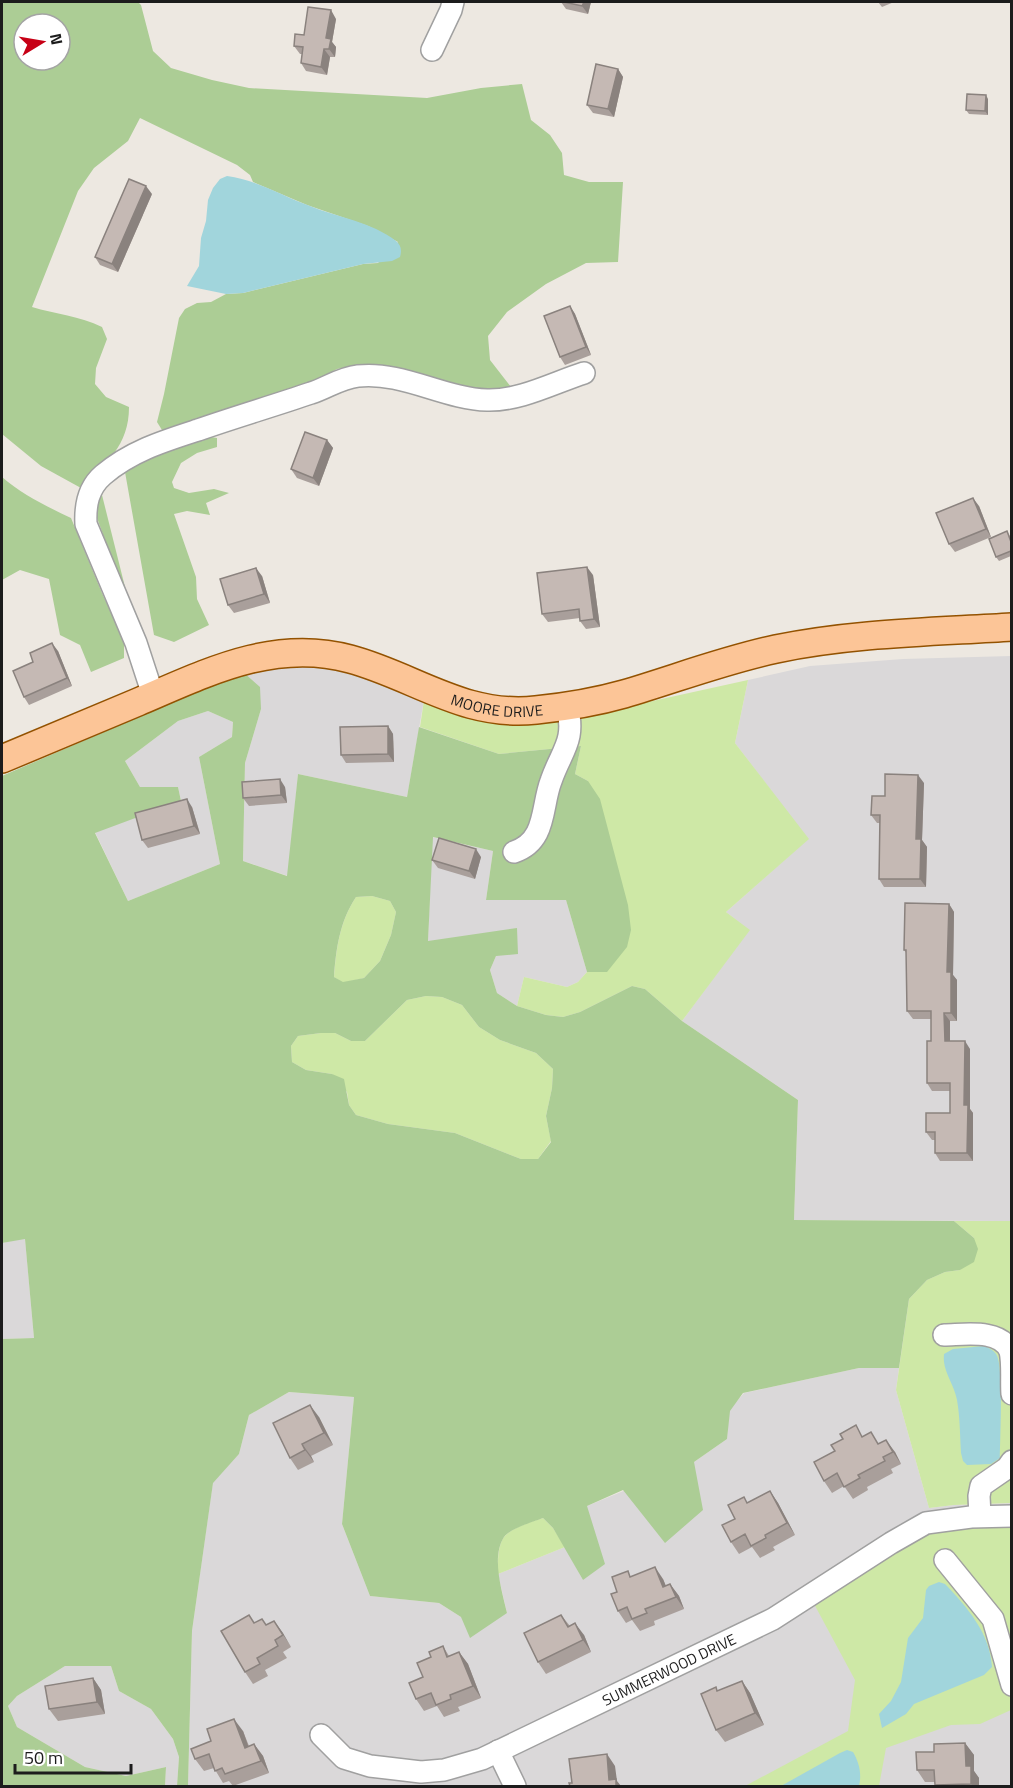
<svg xmlns="http://www.w3.org/2000/svg" width="1013" height="1788" font-family="'Titillium Web',sans-serif">
	<style>
		.residential { fill: #dad8d9 }
		.grass { fill: #cee8a6 }
		.forest { fill: #accd95; fill-rule: evenodd }
		.water { fill: #a1d5dc }
		.lines { fill: none; stroke-linecap: round; stroke-linejoin: round }
		.minor-casing { stroke: #a0a0a0; stroke-width: 24 }
		.major-casing { stroke: #935200; stroke-width: 30 }
		.minor { stroke: #fff; stroke-width: 21 }
		.major { stroke: #fcc597; stroke-width: 27 }
		.wall { fill: #a99f9b }
		.shaded-wall { fill: #8a827e }
		.building { fill: #c5b9b4; stroke: #8a827e; stroke-width: 1.5 }
		.labels { text-anchor: middle; dominant-baseline: central; stroke-width: 4.5; stroke-linejoin: round; paint-order: stroke }
		.street-label { font-size: 15px; fill: #1c1c1c; stroke: #fff }
	</style>
	<rect width="100%" height="100%" fill="#ede8e1"/>
	<g class="residential">
		<path d="M1011,656v565l-217,-1 4,-120 -116,-79 67,-91 -23,-18 82,-73 -73,-96 13,-63 62,-14 93,-7z"/>
		<path d="M311,659l37,5 76,36 -17,97 -109,-23 -10,102 -45,-15 2,-98 16,-54 -18,-37z"/>
		<path d="M208,711l25,11 -1,15 -33,20 21,107 -92,37 -33,-69 86,-31 -3,-14h-38l-15,-26 53,-40z"/>
		<path d="M432,837l61,14 -7,49h80l21,72 -9,10 -11,5 -43,-10 -7,29 -20,-13 -7,-23 6,-14 -68,-14z"/>
		<path d="M25,1238l9,100 -32,1v-96z"/>
		<path d="M859,1368h40l-3,22 33,118 25,-3 57,-2v283h-823l4,-155 21,-149 26,-28 10,-39 40,-23 65,5 -12,127 28,72 69,7 22,14 46,-4 -9,-39 67,-27 18,33 4,-74 107,-44 33,-23 2,-29 15,-17z"/>
		<path d="M65,1666h46l8,25 32,18 22,30 6,18 -2,29h-12l1,-19 -40,9 -41,-9 -68,-40 -9,-21 9,-10z"/>
	</g>
	<g class="grass">
		<path d="M748,680l-13,63 74,96 -83,73 24,18 -68,91 -37,-32 -13,-3 -52,26 -17,5 -17,-2 -29,-9 7,-29 43,10 11,-5 9,-10h20l-19,-191 -13,-7 6,-28 -82,8 -79,-27 4,-27 174,13z"/>
		<path d="M372,896l18,5 6,11 -5,23 -11,26 -16,17 -21,5 -9,-6c2,-29 6,-56 22,-80z"/>
		<path d="M426,996l16,1 20,8 17,22 21,13 36,13 17,16 -1,19 -6,28 5,25 -13,18h-17l-66,-26 -67,-9 -32,-9 -7,-10 -2,-13 -15,-18 -26,-4 -14,-8 -1,-16 7,-10 23,-3h14l16,8h14l42,-41z"/>
		<path d="M954,1221h57v282l-57,2 -25,3 -33,-118 13,-91 18,-19 18,-8 15,-2 14,-32z"/>
		<path d="M543,1518l10,10 12,19 -67,27c0,-11 -1,-27 6,-37 7,-9 29,-16 39,-19z"/>
		<path d="M964,1525l47,2v183l-31,14 -29,1 -65,23 -7,38h-134l103,-55 7,-51 -42,-78 115,-71z"/>
	</g>
	<g class="forest">
		<path d="M2,2h136l3,3 12,46 18,17 41,12 37,8 178,10 54,-10 41,-4 9,36 19,15 12,18 2,22 25,7h34l-5,80 -32,1 -40,21 -39,28 -19,24 2,24 21,27 -32,3 -91,-22 -30,-3 -21,4 -23,12 -137,47 -15,2 -5,-8 7,-28 15,-76 6,-9 12,-6 14,-1 15,-8 17,-1 120,-29 15,-1 20,-21 -30,-16 -61,-21 -54,-23 -3,-7 -13,-10 -97,-47 -12,23 -34,27 -16,23 -46,116c23,7 48,9 70,20l5,12 -11,29 -1,16 11,13 23,10c0,39 -23,56 -48,81l-40,-22 -39,-32zM24,24h36v36h-36z"/>
		<path d="M205,436l12,2v9l-20,6 -16,10 -9,19 2,6 15,5 25,-4 15,4 -23,10 4,12 -23,-4 -13,3 22,63 1,22 12,26 -35,17 -20,-7 -29,-163 23,-14z"/>
		<path d="M2,477c19,17 46,30 69,41l31,75 22,48v17l-33,14 -11,-27 -20,-10 -11,-56 -29,-9 -18,10z"/>
		<path d="M101,491l30,120 -34,-93 -2,-15z"/>
		<path d="M243,672l17,15 1,22 -16,54 -2,98 44,15 11,-102 109,23 12,-70 80,27 82,-8 -6,28 13,7 12,18 28,106 3,25 -4,17 -20,25h-20l-21,-72h-80l7,-49 -60,-14 -5,104 89,-13 1,26 -22,2 -6,14 7,23 20,13 29,9 17,2 17,-5 52,-26 13,3 37,32 116,79 -4,120 160,1 20,17 4,11 -4,13 -14,8 -15,2 -18,8 -18,19 -10,69h-40l-116,25 -13,18 -3,28 -33,23 9,48 -38,33 -42,-53 -36,16 18,58 -22,16 -30,-52 -10,-10c-10,4 -32,10 -39,19 -13,20 -2,54 3,76l-37,25 -9,-21 -22,-14 -69,-7 -28,-72 12,-127 -65,-5 -40,23 -10,39 -26,29 -21,148 -4,155h-11l2,-29 -6,-18 -22,-30 -32,-18 -8,-25h-46l-48,30 -9,10 9,21 68,40 41,9 40,-9 -1,19h-163v-447l32,-1 -9,-99 -23,4v-467zM208,711l25,11 -1,15 -33,20 21,107 -92,37 -33,-68 86,-32 -3,-14h-38l-15,-26 53,-40zM372,896l18,5 6,11 -5,23 -11,26 -16,17 -21,4 -9,-5c2,-29 6,-56 22,-80zM426,996l16,1 20,8 17,22 21,13 36,13 17,16 -1,19 -6,28 5,26 -13,17h-17l-66,-26 -67,-9 -32,-9 -7,-10 -5,-26 -12,-5 -26,-4 -14,-8 -1,-16 7,-10 23,-3h14l16,8h14l42,-41z"/>
	</g>
	<g class="water">
		<path d="M227,176c30,4 55,20 83,30 27,11 62,16 86,35 5,4 6,9 4,16l-8,4 -29,3 -120,29 -17,1 -39,-8 12,-20 2,-28 5,-17 2,-21 5,-12 7,-9z"/>
		<path d="M984,1346c5,2 9,4 12,8 8,10 4,86 4,104l-9,6 -24,1 -4,-4 -2,-8c-1,-17 -1,-36 -4,-53 -3,-17 -15,-29 -13,-46l9,-5z"/>
		<path d="M939,1582l6,2c22,23 45,49 47,83l-8,8 -70,29 -8,10 -24,14 -3,-14 12,-13 10,-19 7,-44 15,-20 3,-28 3,-4z"/>
		<path d="M847,1750l6,2c6,10 9,22 6,34h-78l59,-33z"/>
	</g>
	<g class="lines">
		<g class="minor-casing">
			<g id="minor">
				<path d="M432,50l19,-40 2,-8"/>
				<path d="M153,695l-17,-52 -50,-119c-1,-19 2,-36 17,-49 28,-24 61,-34 95,-45 37,-13 75,-24 113,-37 16,-5 29,-15 47,-17 44,-5 87,23 129,24 33,1 66,-17 97,-27"/>
				<path d="M514,852c33,-11 27,-45 37,-71 11,-32 25,-39 16,-76"/>
				<path d="M944,1335c19,0 56,-7 66,16 3,13 1,30 2,43"/>
				<path d="M980,1516l-1,-20 2,-10 26,-18 5,-7"/>
				<path d="M945,1560l48,59 19,66"/>
				<path id="s1" d="M321,1735l23,23 26,8 51,6 23,-2 38,-11 291,-140 118,-76 35,-20 45,-6 41,-1"/>
				<path d="M498,1751l17,35"/>
			</g>
		</g>
		<g class="major-casing">
			<g id="major">
				<path id="s2" d="M2,759c45,-19 90,-38 136,-57 68,-29 136,-64 212,-43 64,17 114,59 186,51 29,-3 60,-8 88,-16 51,-15 100,-34 152,-45 77,-16 157,-17 236,-22"/>
			</g>
		</g>
		<use href="#minor" class="minor"/>
		<use href="#major" class="major"/>
	</g>
	<g class="wall">
		<path d="M561,2h30l-3,12 -22,-5z"/>
		<path d="M878,2h16l-12,5z"/>
		<path d="M336,19l-4,23 4,5 -1,10h-5l-3,18 -21,-4 -5,-8 1,-9h-2l-6,-8 10,-11z"/>
		<path d="M618,69l5,8 -9,40 -21,-4 -6,-8z"/>
		<path d="M988,99v16l-19,-1 -3,-4z"/>
		<path d="M152,194l-34,78 -18,-7 -5,-8z"/>
		<path d="M570,306l5,8 16,41 -26,10 -5,-8z"/>
		<path d="M327,440l6,8 -14,38 -22,-8 -6,-9z"/>
		<path d="M979,506l12,31 -36,15 -6,-8z"/>
		<path d="M1007,531l4,7v18l-12,5 -3,-4z"/>
		<path d="M593,575l7,52 -14,2 -6,-8v-3l-32,4 -6,-8z"/>
		<path d="M262,576l8,27 -36,10 -6,-8z"/>
		<path d="M58,651l14,35 -43,19 -5,-8z"/>
		<path d="M388,726l5,8 1,28 -48,1 -5,-8z"/>
		<path d="M924,783l-2,57 5,7 -1,40h-42l-5,-8 1,-56h-3l-6,-8 14,-19z"/>
		<path d="M285,787l2,16 -38,3 -6,-8z"/>
		<path d="M192,807l8,27 -52,14 -6,-8z"/>
		<path d="M481,857l-6,22 -37,-11 -6,-8z"/>
		<path d="M949,904l5,8 -1,63 4,5v41h-7v20l20,8v60l3,4v48h-33l-5,-8v-13h-3l-6,-8 24,-19v-22h-18l-5,-8 4,-42v-22h-18l-6,-8v-57l-3,-4z"/>
		<path d="M319,1417l14,28 -22,11 3,6 -16,8 -8,-12z"/>
		<path d="M863,1436l32,16 6,12 -10,5 2,4 -26,14 1,3 -15,9 -9,-13 -12,7 -8,-12z"/>
		<path d="M770,1491l8,12 17,32 -22,12 2,3 -15,8 -8,-11 -13,7 -8,-12 4,-23 12,-16z"/>
		<path d="M632,1576l31,3 3,7 4,-2 9,12 5,13 -30,12 1,4 -15,6 -8,-11 -6,3 -8,-12 -1,-19z"/>
		<path d="M561,1615l9,11 14,9 7,17 -45,22 -8,-12z"/>
		<path d="M274,1621l17,26 -8,5 4,6 -22,12 3,6 -15,8 -8,-12 10,-49 12,2z"/>
		<path d="M443,1646l6,10 10,-4 9,12 13,34 -23,9 2,4 -16,6 -7,-11 -13,5 -8,-12 7,-22 8,-20z"/>
		<path d="M93,1678l8,12 4,24 -47,7 -9,-12z"/>
		<path d="M742,1681l8,12 14,32 -39,17 -9,-12 2,-39z"/>
		<path d="M243,1731l6,15 5,-2 9,12 6,17 -36,13 -4,-5 -6,2 -9,-15 -10,3 -9,-12z"/>
		<path d="M965,1743l9,12v16l5,7v8h-44v-4h-10l-8,-12 17,-18z"/>
	</g>
	<g class="shaded-wall">
		<path d="M584,2h7l-3,12 -6,-8z"/>
		<path d="M331,10l5,9 -4,23 4,5 -1,10 -6,-8 -3,-11z"/>
		<path d="M324,49l6,8 -3,18 -6,-8z"/>
		<path d="M618,69l5,8 -9,40 -6,-8z"/>
		<path d="M986,95l2,4v16l-3,-4z"/>
		<path d="M146,186l6,8 -34,78 -6,-8z"/>
		<path d="M570,306l5,8 16,41 -5,-8z"/>
		<path d="M327,440l6,8 -14,38 -6,-8z"/>
		<path d="M973,498l6,8 12,31 -5,-8z"/>
		<path d="M587,567l6,8 7,52 -6,-8z"/>
		<path d="M256,568l6,8 8,27 -6,-9z"/>
		<path d="M52,643l6,8 14,35 -5,-8z"/>
		<path d="M388,726l5,8 1,28 -6,-8z"/>
		<path d="M918,775l6,8 -2,57 5,7 -1,40 -6,-8 -4,-40z"/>
		<path d="M280,779l5,8 2,16 -6,-8z"/>
		<path d="M187,799l5,8 8,27 -6,-8z"/>
		<path d="M476,849l5,8 -6,22 -6,-8z"/>
		<path d="M949,904l5,8 -1,63 4,5v41l-6,-8 -4,-41z"/>
		<path d="M944,1013l6,8v28l-5,-8z"/>
		<path d="M965,1041l5,8v60l3,4v48l-6,-8 -3,-48z"/>
		<path d="M310,1405l9,12 14,28 -9,-12z"/>
		<path d="M886,1440l9,12 6,12 -8,-12z"/>
		<path d="M302,1444l9,12 3,6 -9,-12z"/>
		<path d="M770,1491l8,12 17,32 -8,-12z"/>
		<path d="M655,1567l8,12 8,20 -8,-12z"/>
		<path d="M670,1584l9,12 5,13 -8,-12z"/>
		<path d="M274,1621l9,12 8,14 -8,-12z"/>
		<path d="M575,1623l9,12 7,17 -8,-12z"/>
		<path d="M459,1652l9,12 13,34 -8,-12z"/>
		<path d="M93,1678l8,12 4,24 -8,-12z"/>
		<path d="M742,1681l8,12 14,32 -9,-12z"/>
		<path d="M234,1719l9,12 10,29 -8,-12z"/>
		<path d="M965,1743l9,12v16l5,7v8h-6l-2,-2 -5,-18z"/>
		<path d="M254,1744l9,12 6,17 -8,-12z"/>
		<path d="M607,1754l8,12 2,15 4,5h-7l-5,-6z"/>
	</g>
	<g class="building">
		<path d="M564,2h20l-2,4z"/>
		<path d="M308,7l23,3 -5,28 5,1 -2,10h-5l-3,18 -20,-4 2,-16 -9,-1 1,-12 9,1z"/>
		<path d="M596,64l22,5 -10,40 -21,-4z"/>
		<path d="M967,94l19,1 -1,16 -19,-1z"/>
		<path d="M129,179l17,7 -34,78 -17,-7z"/>
		<path d="M570,306l16,41 -26,10 -16,-41z"/>
		<path d="M305,432l22,8 -14,38 -22,-9z"/>
		<path d="M973,498l13,31 -37,15 -13,-31z"/>
		<path d="M1007,531l4,11v9l-15,6 -7,-18z"/>
		<path d="M587,567l7,52 -14,2 -1,-12 -37,5 -5,-41z"/>
		<path d="M256,568l8,26 -36,11 -8,-26z"/>
		<path d="M52,643l15,35 -43,19 -11,-26 20,-9 -3,-9z"/>
		<path d="M388,726v28l-47,1 -1,-28z"/>
		<path d="M885,774l33,1 -2,64h5l-1,40h-41l1,-64h-9l1,-19h13z"/>
		<path d="M280,779l1,16 -38,3 -1,-16z"/>
		<path d="M187,799l7,27 -52,14 -7,-27z"/>
		<path d="M439,838l37,11 -7,22 -37,-11z"/>
		<path d="M905,903l44,1 -2,68h4v41h-7l1,28h20l-1,64h4l-1,48h-32v-21h-9v-19h24v-30h-23v-42h4v-30h-24l-1,-61h-2z"/>
		<path d="M310,1405l14,28 -22,11 3,6 -15,8 -17,-35z"/>
		<path d="M856,1425l6,12 9,-5 7,12 8,-4 7,12 -10,5 2,4 -27,14 2,3 -16,9 -7,-14 -13,8 -10,-19 21,-11 -4,-6 12,-6 -3,-5z"/>
		<path d="M770,1491l17,32 -22,12 1,3 -15,8 -6,-12 -14,8 -9,-17 13,-6 -7,-14 16,-8 3,6z"/>
		<path d="M655,1567l8,20 7,-3 6,13 -31,12 2,4 -15,6 -5,-12 -9,4 -7,-17 6,-2 -5,-15 16,-6 2,6z"/>
		<path d="M249,1615l5,8 8,-4 4,6 8,-4 9,14 -8,5 3,6 -21,12 3,6 -15,8 -24,-41z"/>
		<path d="M561,1615l7,12 7,-4 8,17 -45,22 -14,-29z"/>
		<path d="M443,1646l4,11 12,-5 14,34 -23,9 1,4 -15,6 -5,-12 -15,6 -7,-16 14,-6 -6,-14 14,-6 -2,-5z"/>
		<path d="M93,1678l4,24 -48,7 -4,-23z"/>
		<path d="M742,1681l13,32 -39,17 -15,-36 15,-7 1,4z"/>
		<path d="M234,1719l11,29 9,-4 7,17 -36,13 -3,-6 -7,3 -6,-17 -14,5 -4,-10 20,-8 -4,-12z"/>
		<path d="M965,1743l1,23h5v18l-36,1 -1,-15h-17l-1,-18h18v-8z"/>
		<path d="M607,1754l2,26 7,-1v7h-46l-1,-3h3l-3,-24z"/>
	</g>
	<g class="labels">
		<g class="street-label">
			<text stroke="none"><textPath href="#s2" startOffset="524">MOORE DRIVE</textPath></text>
			<text stroke="none"><textPath href="#s1" startOffset="381">SUMMERWOOD DRIVE</textPath></text>
		</g>
	</g>
	<rect width="1013" height="1788" fill="none" stroke="#1c1c1c" stroke-width="6"/>
	<g transform="translate(42 42) rotate(79)"><circle r="28" fill="#ffffff" stroke="#a4a4a4" stroke-width="1.5"/>
	<path d="M0-4.5L10 22L0 15L-10 22Z" fill="#c70016"/>
	<text y="-9" font-size="16" font-weight="bold" text-anchor="middle" fill="#1c1c1c">N</text>
	</g>
	<path d="M15 1764v9h116v-9" fill="none" stroke="#1c1c1c" stroke-width="3"/>
	<text x="24" y="1764" font-size="18" fill="#1c1c1c" stroke="#ffffff" stroke-width="4.5" paint-order="stroke">50 m</text>
</svg>
